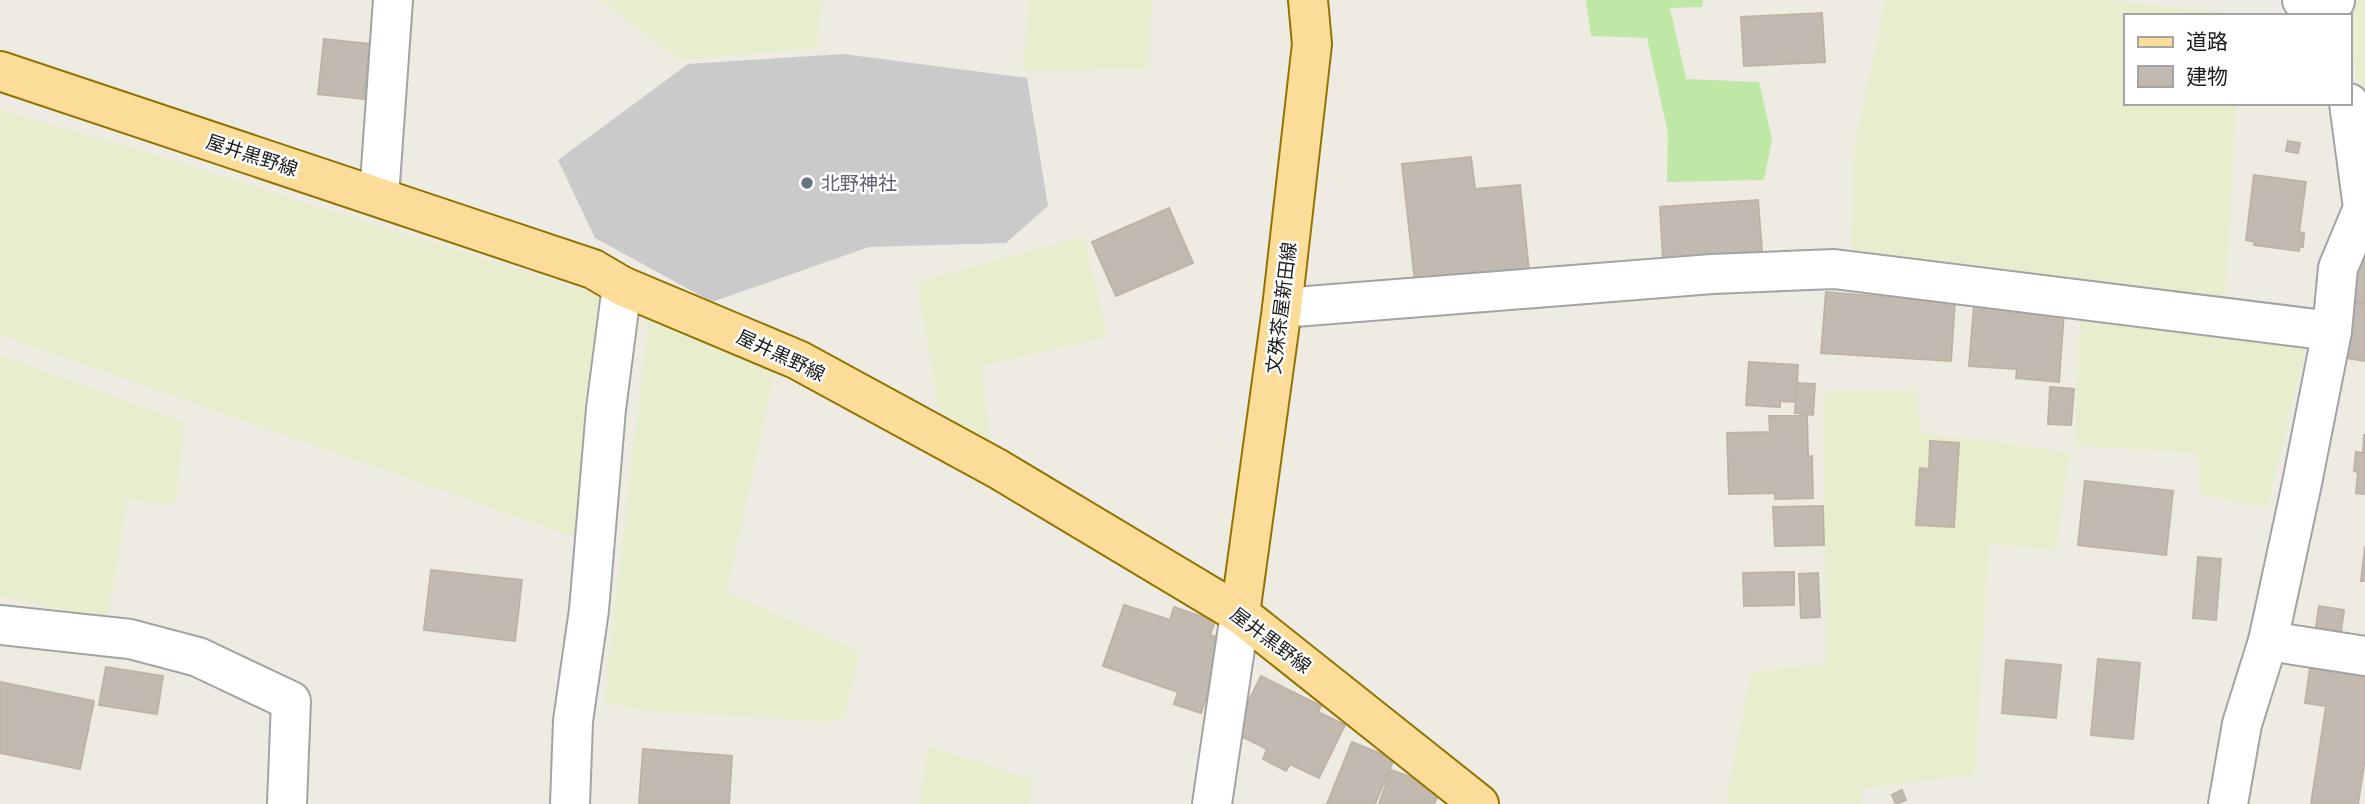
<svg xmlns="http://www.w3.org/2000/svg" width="2365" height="804" font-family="'PT Sans','Noto Sans JP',sans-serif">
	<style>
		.religious { fill: #cacaca }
		.farmland { fill: #e7edcd }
		.grass { fill: #bfe8a7 }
		.building { fill: #c2bab1; stroke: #bfb3a4; stroke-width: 2 }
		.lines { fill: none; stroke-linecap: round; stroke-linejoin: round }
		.minor-casing { stroke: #a3a3a3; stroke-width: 42 }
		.major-casing { stroke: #937401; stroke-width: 42 }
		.minor { stroke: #fff; stroke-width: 38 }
		.major { stroke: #fbdc99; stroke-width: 38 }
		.worship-dot { fill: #6b7280; stroke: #fff; stroke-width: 2.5 }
		.labels { text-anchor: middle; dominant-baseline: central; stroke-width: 5; stroke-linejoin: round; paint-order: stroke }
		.street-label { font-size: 19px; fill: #1c1c1c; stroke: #fff }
		.worship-label { font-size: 19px; fill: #5b616d; stroke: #fff; text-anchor: start }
	</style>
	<rect width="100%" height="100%" fill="#eeebe2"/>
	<path class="religious" d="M843,54l184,24 21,128 -42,37 -137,4 -157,55 -117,-64 -37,-78 130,-96z"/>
	<g class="farmland">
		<path d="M599,0h223l-6,48 -137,12z"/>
		<path d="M1030,0h122l-3,69 -127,1z"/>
		<path d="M1886,0h218l136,14v2h-115v87h111l-11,201 -374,-33 3,-123z"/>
		<path d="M2346,0h19v147l-16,-131z"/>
		<path d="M0,110l143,41 461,146 -27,241 -577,-203z"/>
		<path d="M1084,236l23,101 -126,29 12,90 -51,-27 -25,-147z"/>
		<path d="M650,306l126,59 -49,227 133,60 -16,66 -15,4 -181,-11 -44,-9z"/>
		<path d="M2080,314l208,22 18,13 -39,159 -66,-14 -3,-41 -123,-7z"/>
		<path d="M0,355l184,67 -8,83 -48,-6 -21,120 -107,-23z"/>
		<path d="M1823,391h94l4,42 149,19 -14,98 -67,-6 -14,231 -112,14 -3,15h-134l25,-132 75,-8z"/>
		<path d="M928,746l103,33 -2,25h-109z"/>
	</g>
	<path class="grass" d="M1586,0h117l-1,7 -32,1 16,71 73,3 13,57 -8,41 -97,2 1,-49 -21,-95 -56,-2z"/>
	<g class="building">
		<path d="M1822,13l3,49 -81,4 -3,-49z"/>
		<path d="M324,39l46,5 -6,55 -46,-5z"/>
		<path d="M2288,141l12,2 -2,10 -12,-2z"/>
		<path d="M1471,157l4,32 45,-4 10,95 -114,12 -14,-128z"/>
		<path d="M2254,175l52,7 -7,50 5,1 -1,14h-3l-1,4 -45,-6 1,-3 -9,-2z"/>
		<path d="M1758,200l4,51 -99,8 -3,-52z"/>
		<path d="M1169,208l24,55 -77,33 -24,-54z"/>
		<path d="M2361,239l4,1v64l-14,-2z"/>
		<path d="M1874,284l81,16 -4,61 -130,-8 5,-61 47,4z"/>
		<path d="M2349,302l16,2v57l-25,-4z"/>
		<path d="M1974,305l90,7 -5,70 -43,-4 1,-9 -48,-3z"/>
		<path d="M1749,362l49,3 -2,37 -16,-1v6l-34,-2z"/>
		<path d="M1797,383l18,1 -2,31 -18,-2z"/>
		<path d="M2050,387l24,2 -3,36 -23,-1z"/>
		<path d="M1769,416h38l1,41 4,-1 1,42 -38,1v-6l-46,1 -2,-61 43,-1z"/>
		<path d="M2364,435h1v59l-9,-1 2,-21 -4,-1 2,-19 7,1z"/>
		<path d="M1930,441l29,2 -5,84 -38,-2 4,-57 9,1z"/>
		<path d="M2085,481l88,10 -7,64 -88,-10z"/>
		<path d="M1823,506l1,39 -49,1 -2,-39z"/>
		<path d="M2365,546v35h-4z"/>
		<path d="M2198,557l23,2 -5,61 -23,-2z"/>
		<path d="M431,570l91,10 -7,61 -91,-11z"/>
		<path d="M1794,572v33l-50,1 -1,-33z"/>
		<path d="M1818,573l2,44 -19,1 -2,-44z"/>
		<path d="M1124,605l46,15 4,-13 41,14 -5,14 16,5 -25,73 -27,-9 4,-12 -75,-26z"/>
		<path d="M2319,606l25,4 -3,21 -25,-4z"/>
		<path d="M2098,659l42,4 -7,76 -42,-4z"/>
		<path d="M2006,660l55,5 -5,53 -54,-5z"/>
		<path d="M106,667l57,9 -6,38 -58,-9z"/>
		<path d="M2310,668l55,8v83l-7,45h-47l15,-98 -21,-3z"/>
		<path d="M1261,676l60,30 -3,6 27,13 -26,53 -29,-14 -4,7 -23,-12 4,-10 -34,-17z"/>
		<path d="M0,682l94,19 -14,68 -80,-16z"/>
		<path d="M1352,742l42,17 -19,45h-48z"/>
		<path d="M643,749l89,7 -3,48h-90z"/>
		<path d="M1391,770l30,11 17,14 -4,9h-55z"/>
		<path d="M1902,790l4,10 -10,4 -4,-9z"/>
	</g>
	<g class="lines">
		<g class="minor-casing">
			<g id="minor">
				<path d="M2302,0l33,1"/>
				<path d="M379,197l14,-197"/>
				<path d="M1282,308l430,-34 122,-5 498,62"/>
				<path d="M0,625l130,14 68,18 93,44 -4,103"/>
				<path d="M2268,641l97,15"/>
				<path d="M570,804l3,-83 16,-111 17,-201 16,-123"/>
				<path d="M1212,804l28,-190"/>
				<path d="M2228,804l14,-80 26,-83 33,-153 31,-157 6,-63 25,-60 -14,-105"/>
			</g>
		</g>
		<g class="major-casing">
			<g id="major">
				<path d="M0,71l593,198 29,17 176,74 200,109 242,145 239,190"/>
				<path d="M1240,614l42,-306 30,-264 -4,-44"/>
			</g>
		</g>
		<use href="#minor" class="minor"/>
		<use href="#major" class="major"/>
	</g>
	<circle class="worship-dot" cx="807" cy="183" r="7"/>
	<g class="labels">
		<g class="street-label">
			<text transform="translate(252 155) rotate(18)">屋井黒野線</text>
			<text transform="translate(1281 308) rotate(-83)">文殊茶屋新田線</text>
			<text transform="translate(781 355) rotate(25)">屋井黒野線</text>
			<text transform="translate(1271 640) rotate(37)">屋井黒野線</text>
		</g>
		<g class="worship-label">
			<text x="821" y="183">北野神社</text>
		</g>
	</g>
	<rect x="2124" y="14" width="228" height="91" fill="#ffffff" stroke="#a4a4a4" stroke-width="2"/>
	<rect x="2138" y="37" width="35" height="10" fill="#fbdc99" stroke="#a4a4a4" stroke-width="2"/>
	<text x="2186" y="49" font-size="21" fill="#1c1c1c">道路</text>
	<rect x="2138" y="66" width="35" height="21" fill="#c2bab1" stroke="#a4a4a4" stroke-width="2"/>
	<text x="2186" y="84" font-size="21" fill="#1c1c1c">建物</text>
</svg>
